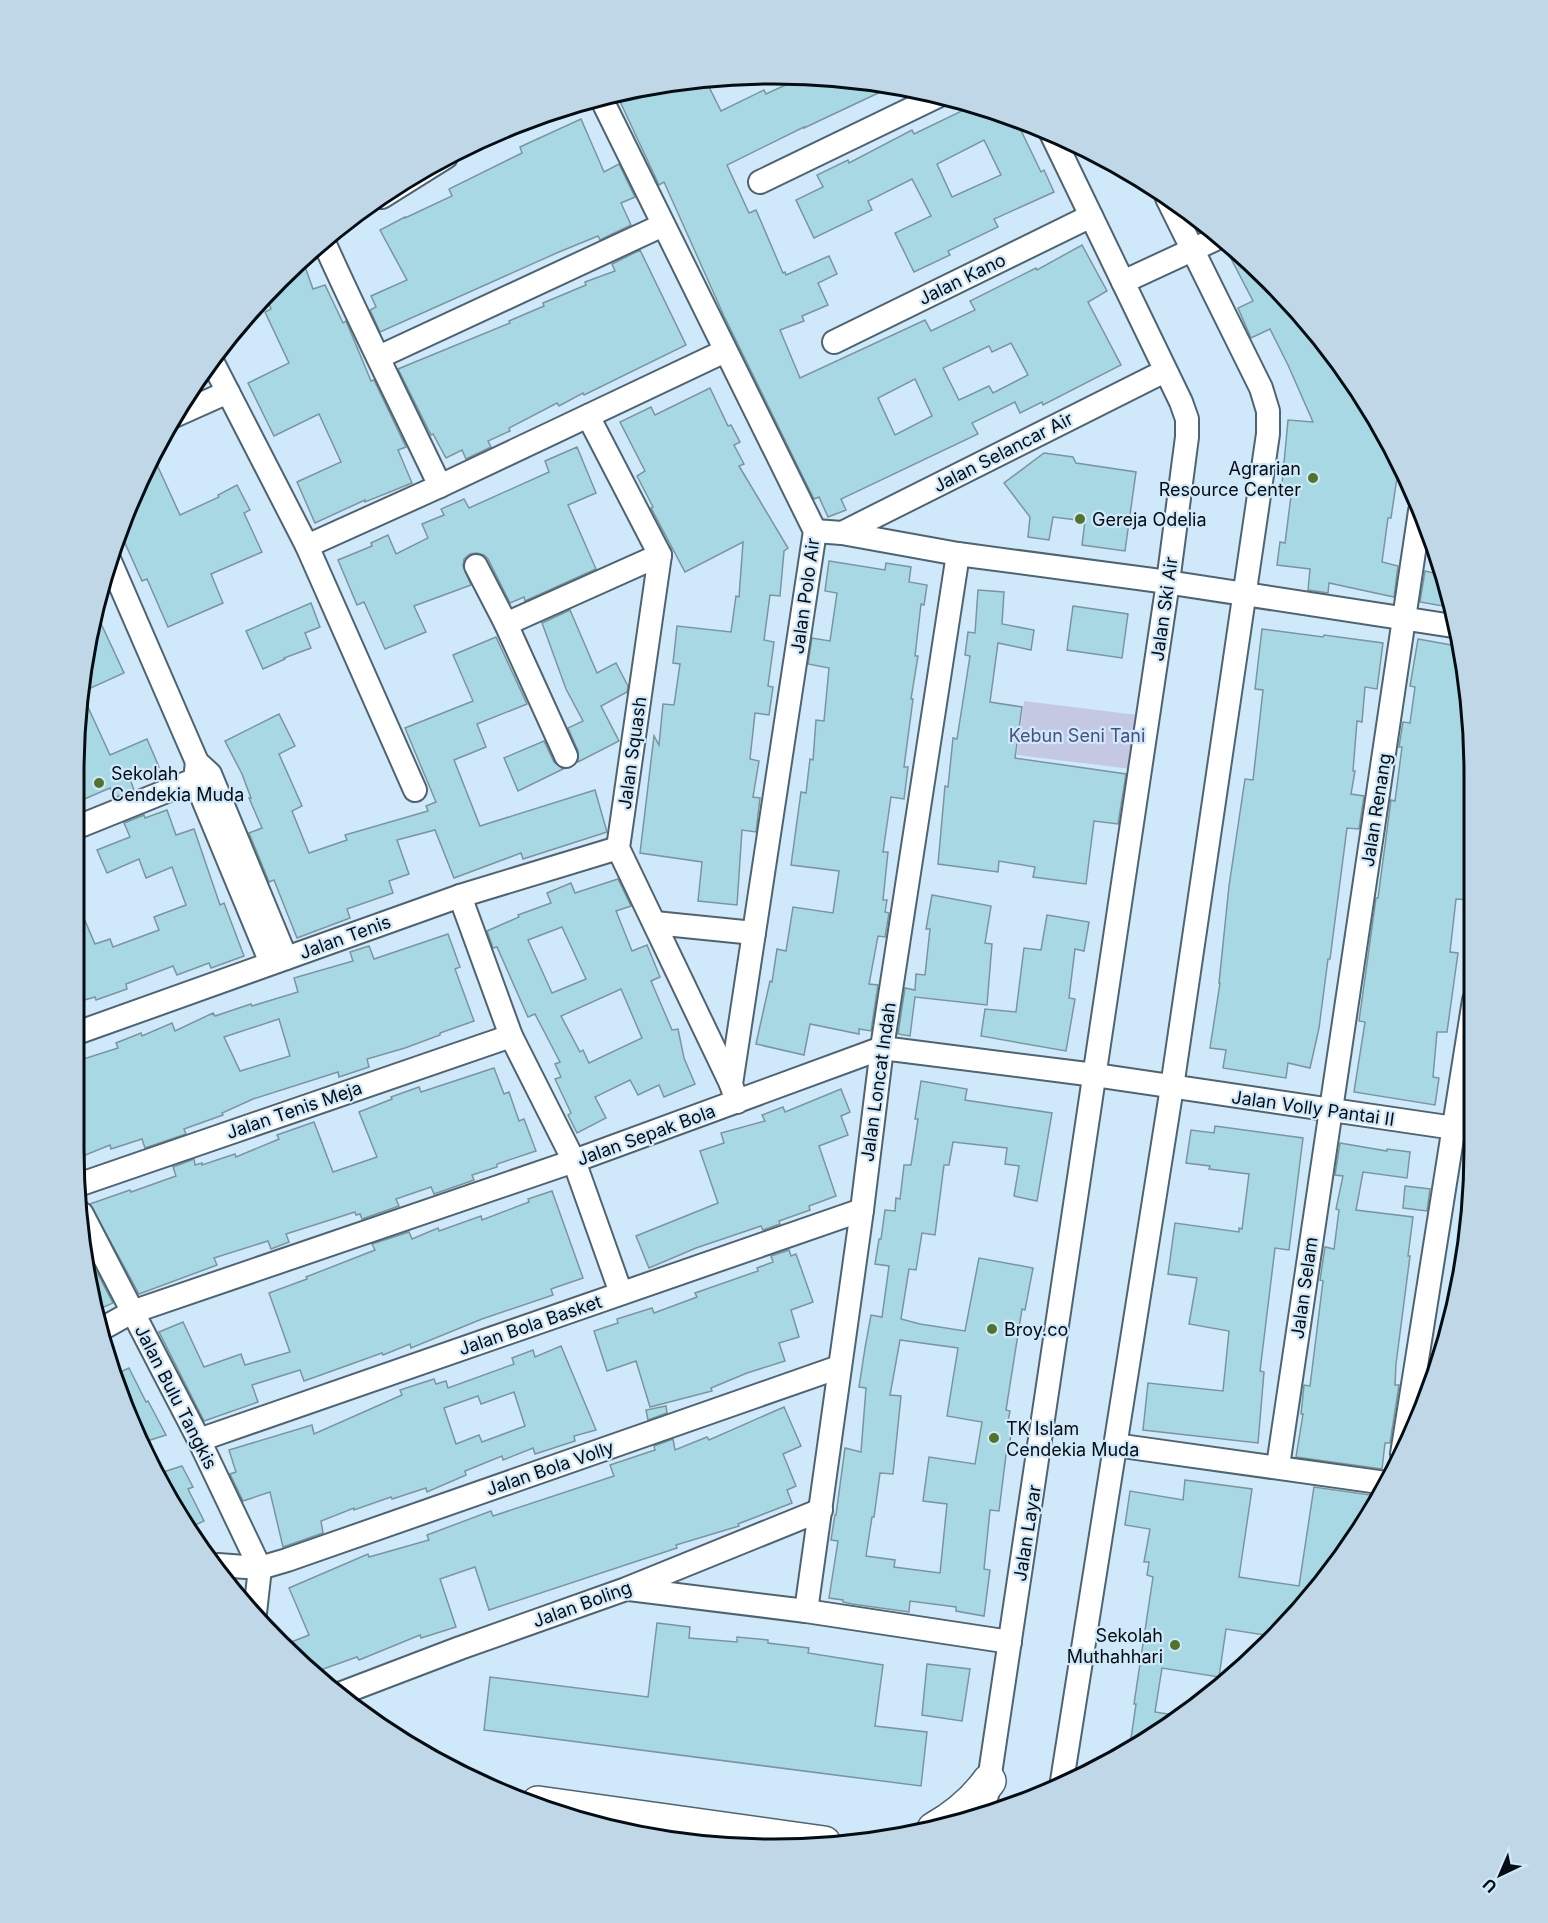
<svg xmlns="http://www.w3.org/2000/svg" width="1548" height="1923" font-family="Inter,sans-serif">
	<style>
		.green { fill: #c4c8e2 }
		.building { fill: #a9d8e5; stroke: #79969e; stroke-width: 1.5; fill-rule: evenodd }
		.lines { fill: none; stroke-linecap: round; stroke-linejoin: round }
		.minor-casing { stroke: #4e6472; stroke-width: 26 }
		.primary-casing { stroke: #4e6472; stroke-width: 36 }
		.minor { stroke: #fff; stroke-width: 22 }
		.primary { stroke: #fff; stroke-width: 33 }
		.poi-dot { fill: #52732b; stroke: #d0e9fa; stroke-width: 2 }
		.labels { text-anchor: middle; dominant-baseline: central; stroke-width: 4.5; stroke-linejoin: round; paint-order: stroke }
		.street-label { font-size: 18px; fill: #050d13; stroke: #d0e9fa }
		.poi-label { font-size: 18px; fill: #050d13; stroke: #d0e9fa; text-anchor: start }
		.park-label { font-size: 18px; fill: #4a4e81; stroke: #d0e9fa }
		.rim { fill: none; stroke: #050d13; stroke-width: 3 }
	</style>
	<rect width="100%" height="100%" fill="#d0e9fa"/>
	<path class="green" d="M1024,701l113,14 -6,54 -114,-14z"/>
	<g class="building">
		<path d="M820,75l71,12 -87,41v-1l-77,38 22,48 7,-3 27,63 2,-1 1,3 43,-19 8,18 -19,9 10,22 -26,11 2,5 -24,9 20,48 125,-58 6,11 44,-21 -5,-9 66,-33 1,2 45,-25 25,46 -19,11 33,63 -78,40 -1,-3 -22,11 -5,-11 -43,21 6,11 -137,65 5,11 -18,7 -9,-20 -5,2 -9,-18 -81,-165 -60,-134 -5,3 -42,-90 66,-16h22l16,32 43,-21 2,4 39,-18zM1011,343l17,32 -35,18 -4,-7 -30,14 -16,-32 46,-22 3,6zM915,379l17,37 -37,19 -17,-37z"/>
		<path d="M974,105l42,15 25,52 3,-2 10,22 -60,27 4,8 -50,24 2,4 -36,17 -19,-39 36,-17 -19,-37 -44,22 4,9 -58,28 -18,-38 27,-13 -6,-12 31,-15 1,3 63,-33 2,4zM984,140l17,35 -49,22 -15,-33z"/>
		<path d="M581,119l23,53 15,-8 16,33 -14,6 10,22 -31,15 -2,-4 -39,16 -179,80 -10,-22 6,-3 -5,-11 36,-16 -27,-50 25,-13v1l47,-22 -3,-7 73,-36 -2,-6z"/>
		<path d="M1230,246l71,66 80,112 -1,22 11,2 8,16 -8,54h-3l-6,44 16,4 -4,31 -65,-14 -1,10 -20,-3 2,-21 -33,-4 3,-23 5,1 6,-47 -10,-1 7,-75 25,2 -25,-57 -18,-36 -19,9 -13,-30 15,-7 -27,-52z"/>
		<path d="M640,250l46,95 -102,50 -1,-2 -24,13 -2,-3 -48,25 1,3 -22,10 3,6 -25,12 -4,-9 -16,8 -13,-24 -2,1 -33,-66 112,-46 -1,-2 35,-15 -1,-3 43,-18 -1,-3 30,-11 -3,-7z"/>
		<path d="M304,264l9,25 12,-4 18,38 3,-2 25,60 3,-1 32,67 -8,3 14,33 -47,19v-2l-50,23 -18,-41 44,-20 -22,-48 -45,22 -26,-53 41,-20 -24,-51 6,-3 -6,-15 26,-25z"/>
		<path d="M710,388l18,38 3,-1 9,17 -6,3 10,19 -5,2 49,82 -4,3 -4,45 -10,-1 -6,45 10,2 -6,44 5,1 -4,28 -14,-2 -5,46 9,2 -6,36 7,1 -4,34 -14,-2 -5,75 -39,-4 4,-39 -62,-9 14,-117 5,9 4,-41 11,1 6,-41 -7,-1 4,-37 54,6 5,-36 3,1 4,-55 -58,30 -34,-64 2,-1 -16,-31 8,-5 -25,-49 31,-15 4,8z"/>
		<path d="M577,447l19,46 -28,12 28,64 -71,32 -1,-4 -14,6 -22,-44 -4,-4 -7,-2 -7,1 -6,5 -1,7 8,19 -57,21 12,26 -41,17 -21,-47 -7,3 -19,-45 34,-14 -1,-3 17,-8 8,19 32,-16 -6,-14 22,-9 -3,-6 23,-10 5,9 80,-36 -4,-11z"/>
		<path d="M1044,453l29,4 3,6 60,9 -11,79 -43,-6 3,-24 -32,-4 -4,23 -21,-3 2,-20 -26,-34z"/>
		<path d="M153,456l27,59 39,-18 -1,-2 19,-10 13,25 -6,3 18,39 -51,22 12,29 -55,24 -21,-48 -5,2 -22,-49v-4z"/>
		<path d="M829,561l56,9 1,-7 25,4 -2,15 18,3 -3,20 -3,-1 -6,52h3l-7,43h2l-9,68h4l-4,32 -13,-2 -8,55h5l-5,48h4l-2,12 4,1 -4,24 -7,-1 -9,48 9,1 -7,46 -12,-2v5l-49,-10 -6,31 -48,-11 14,-63 2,1 5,-33 9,2 7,-44 40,6 6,-42 -48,-6 10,-73 5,1 4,-34 3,1 3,-40 8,1 5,-53 -21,-4 4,-26 18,3 7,-48 -12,-2z"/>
		<path d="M1425,571l18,4 6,32 -29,-5z"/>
		<path d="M978,590l26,2 -2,32 32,6 -3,20 -33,-7 -8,59 32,5 -7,51 111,16 -8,50 -24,-3 -8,63 -53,-7 2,-10 -36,-6 -1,11 -60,-8 7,-78 3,1 5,-49 4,1 13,-83 -5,-1 3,-23 7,1z"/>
		<path d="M311,603l9,24 -15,6 6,15 -27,10 1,1 -22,10 -17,-38z"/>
		<path d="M1073,606l55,8 -6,44 -55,-8z"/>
		<path d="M570,610l27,63 19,-10 12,23 -1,6 -26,14 18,35 -41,21v-11l-10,-23 15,-7 -17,-32 -24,-66z"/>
		<path d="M97,615l27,58 -42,19 4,-19z"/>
		<path d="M1262,629l61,8 1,-2 59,8 -6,46 -12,-2 -3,35 -5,-1 -4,50h2l-4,23 13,2 -5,33 -12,-1 -17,131h-2l-9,69 -9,40 -22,-5 -2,15 -63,-10 3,-18 -16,-2 10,-65h-1l10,-97 16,-107 8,1 10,-90 -8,-1z"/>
		<path d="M496,637l31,67 -50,20 9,23 -32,13 26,66 115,-36 12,42 -84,27 -2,-6 -67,25 -19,-48 -38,10 12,34 -20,7 4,12 -46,16 3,9 -53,20 -23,-58 -5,2 -20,-49 13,-5 -13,-30h2l-9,-24 -17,-33 54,-27 16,32 -16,8 23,52 -10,5 17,42 38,-13 -2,-5 83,-24 -2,-5 10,-4 -31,-74 68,-27 -20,-46z"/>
		<path d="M1418,639l39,7 16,82 -1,106h1l1,41 -4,25 -14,-1 -6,53 8,1 -11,79h-10l-4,45 6,1 -4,27 -81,-13 11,-70 -6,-1 14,-101 3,-22h2l13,-98 4,1 7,-54h-3l4,-25 7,1 5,-36 -5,-1z"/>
		<path d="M82,694l28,61 37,-16 12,28 -29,12 4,11 -20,8 -4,-10 -35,15v-74z"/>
		<path d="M544,741l10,21 9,7 -45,22 -14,-33z"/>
		<path d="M167,810l9,25 18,-6 26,76 4,-2 20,53 -33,12 -2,-5 -32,12 -4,-9 -47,18 1,5 -31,11 -1,-3 -21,6v-108l21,49 15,-5 3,8 46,-17 -5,-13 32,-12 -14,-38 -26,11 -7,-19 -32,14 -10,-23 33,-13 -6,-14 20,-8 1,3z"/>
		<path d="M618,879l13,27 -15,5 16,40 15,-6 13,32 -9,4 21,49 6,-1 6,29 11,26 -31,13 -5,-12 -21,10 -8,-15 -35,17 11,21 -29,15 -9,-18 3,-2 -16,-34 6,-2 -6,-13 5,-2 -25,-48 -7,3 -31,-70 -4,1 -6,-17 32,-14 -1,-2 33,-12 -4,-10 24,-10 4,10zM562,927l24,52 -34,14 -24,-53zM621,989l21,49 -53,25 -6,-13 -3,2 -19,-36z"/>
		<path d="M932,895l59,11 -6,37 7,1 -5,61 -72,-8 -5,39 -12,-2 7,-46 10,2 1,-16 9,1 5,-46h-4z"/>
		<path d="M1047,915l42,7 -5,29 -9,-2 -6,49 6,1 -9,52 -85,-15 4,-27 31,3 8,-64 17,2z"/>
		<path d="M448,934l12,33 -5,2 19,52 -34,12v2l-35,13 -38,11 2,8 -30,10 -1,-5 -85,27 -31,14 1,2 -39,14 2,5 -41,14 -3,-9 -31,10 -1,-4 -32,13 -4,-11v-85l44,-14 -2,-5 25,-10 1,3 30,-13 3,8 38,-18 2,3 36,-12 1,2 46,-14 -4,-14 59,-17 -3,-9 19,-6 5,13zM279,1019l11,37 -50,15 -16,-34z"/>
		<path d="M494,1068l10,26 5,-2 10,29 5,-2 12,32 -39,13v3l-25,8 2,5 -40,14 -3,-7 -35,12 3,7 -37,13 -2,-5 -4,1 -1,-3 -69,22 3,8 -18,7 -3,-8 -54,17 3,7 -78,29 -49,-90 40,-14 1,2 45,-16 -3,-9 21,-8 1,6 7,-2v2l33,-11 1,3 43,-18 -2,-4 37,-13 19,50 44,-15 -18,-45 33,-13 -1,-2 28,-10 2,5z"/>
		<path d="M921,1081l46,8 -2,11 87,13 -15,88 -23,-5 5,-30 -14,-2 2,-16 -54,-6 -4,23h-5l-9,70 -13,-2 -6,37 -7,-1 -8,50 19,5 45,7 14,-73 54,10 -8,42 -3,-1 -16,101 4,1 -2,10 5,1 -4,25h-2l-8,64 -9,-1 -6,59 6,1 -6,46 -28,-5v-4l-46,-6 -1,11 -57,-8 -9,-2v-2l-14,-2 9,-57 -7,-1 4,-25h1l9,-67 16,4 5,-64 -7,-1 6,-39 6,-33 11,2 7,-51 -14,-2 4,-25h2l4,-29 10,1 1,-13 4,1 4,-34h7l7,-46h-3zM900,1340l58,8 -11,68 35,6 -7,42 -46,-7 -6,44 24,3 -7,69 -46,-6 1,-7 -29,-4 6,-39h2l6,-44 13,1 8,-78 -11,-1z"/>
		<path d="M841,1089l9,23 -9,4 7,19 -29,11 17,50 -27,10 1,4 -31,11 1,3 -17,6 -2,-4 -65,22 -47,20 -13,-32 82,-33 -18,-52 24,-8 -3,-10 44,-12 -3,-6 21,-8 2,5z"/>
		<path d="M1215,1126l88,12 -14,112 -14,-2 -15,123 4,1 -6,71 -115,-13 5,-47 75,8 6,-60 -40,-7 8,-46 -29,-4 7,-51 64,9v-4l3,1 7,-55 -40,-5 1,-3 -24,-3 5,-33 23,3z"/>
		<path d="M1340,1143l47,8v-2l23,3 -3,26 -44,-6 -7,38 57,7 -5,39h2l-14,108 -1,21h4l-9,58h-5l-3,26 -86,-12 7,-43h-2l3,-29 6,1 13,-105 -3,-1 5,-33 9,2 5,-39 -3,-1 7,-33 -8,-1z"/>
		<path d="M1405,1186l25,3 -3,22 -24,-3z"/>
		<path d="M552,1191l31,87 -32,11 2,6 -71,24 -71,29 -1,-4 -27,11 -1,-2 -78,28 -4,-11 -48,15 6,17 -54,19 -45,-89 24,-10 21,45 37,-13 4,11 45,-13 -21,-59 38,-14 -1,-2 69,-27 -3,-6 37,-12 3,7 26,-11 1,3 42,-15 1,4 47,-18 -1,-3z"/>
		<path d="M789,1250l2,6 5,-2 17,48 -22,8 8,27 -20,6 6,18 -38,12 -36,15 1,3 -62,16 -14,-46 -29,10 -13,-40 24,-8 -1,-4 35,-11 2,5 43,-16 -2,-4 63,-22 -1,-3 16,-6 -2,-6z"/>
		<path d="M87,1253l26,50 -18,8 -8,-56z"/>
		<path d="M561,1346l35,84 -22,6 1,5 -40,13 -2,-6 -30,12 -1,-4 -37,15 1,4 -39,17 -1,-4 -34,11 -1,-2 -37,13v-2l-33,13 2,12 -40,14 -13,-55 -27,9 -13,-27 6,-2 -7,-22 83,-25 2,9 88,-39 -2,-5 34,-11 2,5 10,-3 2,7 66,-24 -2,-6 21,-8 2,7zM514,1392l11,34 -43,16 -3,-7 -23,9 -12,-36 34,-12 3,8z"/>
		<path d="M129,1368l17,34 2,-1 18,34 -22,7 -28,-68z"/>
		<path d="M666,1406l1,7 -19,7 -2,-10z"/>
		<path d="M784,1407l17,39 -18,8 13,32 -9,4 5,13 -54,21 1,2 -63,19 1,3 -188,62 -14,-43 -35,12 16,48 -35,11 -1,-3 -61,25 -2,-3 -42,15 -34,-26 28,-11 -20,-47 79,-34 1,3 60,-17 -2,-5 64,-24 2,5 121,-40 -4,-11 45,-15 -1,-4 19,-7 2,11 32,-13 2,3z"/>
		<path d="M182,1466l11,21 -5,2 16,32 -15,7 -22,-29 -10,-25z"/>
		<path d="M1185,1480l67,9 -13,88 60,9 15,-99 64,9 -22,42 -85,98 -45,-7 -7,48 -57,-9 -7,44 25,4 -51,36 7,-48h-2l19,-127 -6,-2 2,-13h-5l6,-33 -25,-4 5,-34 53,9z"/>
		<path d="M657,1623l33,4 -1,11 48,4v-5l31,3v3l41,5 -1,5 75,12 -8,61 52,6 -6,54 -437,-56 6,-53 158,20z"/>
		<path d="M927,1664l43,5 -8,52 -40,-6z"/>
	</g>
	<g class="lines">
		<g class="minor-casing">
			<g id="minor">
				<path d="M601,98l214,433 -84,553 6,18"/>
				<path d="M760,182l180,-87"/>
				<path d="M382,197l64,-40"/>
				<path d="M323,240c37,83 78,164 117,246"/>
				<path d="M1123,282l97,-45"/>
				<path d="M834,342l257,-126"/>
				<path d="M379,357l284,-132"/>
				<path d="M212,361l95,185 108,244"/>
				<path d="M588,416l72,139 -42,293 113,236"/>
				<path d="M172,417l56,-25"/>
				<path d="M815,531l27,2 116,21 195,26 300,46"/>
				<path d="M842,533l323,-162"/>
				<path d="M307,546l133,-60 285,-135"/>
				<path d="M109,559l88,203 13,12 76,184"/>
				<path d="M476,566l30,58"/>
				<path d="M566,756l-60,-132 154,-69"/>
				<path d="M197,762l-2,18 76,183"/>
				<path d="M75,828l134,-54"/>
				<path d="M460,896l51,140 63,125 47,132"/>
				<path d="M655,923l99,10"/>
				<path d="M74,1034l386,-138 158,-48"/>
				<path d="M78,1185l433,-149"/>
				<path d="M82,1214l117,226 61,128 -5,45"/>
				<path d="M98,1331l34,-19 442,-151 308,-113 213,27 359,53"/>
				<path d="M199,1440l663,-230"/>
				<path d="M1115,1445l271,38"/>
				<path d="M1402,1454l72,-454"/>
				<path d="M1278,1466l142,-955"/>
				<path d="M218,1565l42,3 27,-8 552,-193"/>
				<path d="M629,1589l177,22 204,31"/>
				<path d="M806,1611l56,-401 20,-162 76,-494"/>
				<path d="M342,1693l118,-45 166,-59 195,-79"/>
				<path d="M1062,1781l110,-694 96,-653v-23l-7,-23 -94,-190"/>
				<path d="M984,1814l184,-1232 19,-145v-18l-6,-17 -130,-269"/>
			</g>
		</g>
		<g class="primary-casing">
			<g id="primary">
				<path d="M538,1803l286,40"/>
				<path d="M934,1829c23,-13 40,-27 55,-48"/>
			</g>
		</g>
		<use href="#minor" class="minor"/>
		<use href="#primary" class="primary"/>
	</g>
	<g class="poi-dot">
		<circle cx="1313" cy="478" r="6"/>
		<circle cx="1080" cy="519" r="6"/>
		<circle cx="99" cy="783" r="6"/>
		<circle cx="992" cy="1329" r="6"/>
		<circle cx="994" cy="1438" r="6"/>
		<circle cx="1175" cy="1645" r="6"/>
	</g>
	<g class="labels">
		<g class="street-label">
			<text transform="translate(962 279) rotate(-26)">Jalan Kano</text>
			<text transform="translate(1003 452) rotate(-27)">Jalan Selancar Air</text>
			<text transform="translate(805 596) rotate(-82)">Jalan Polo Air</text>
			<text transform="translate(1164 609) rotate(-82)">Jalan Ski Air</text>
			<text transform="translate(632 753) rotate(-82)">Jalan Squash</text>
			<text transform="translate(1376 810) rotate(-81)">Jalan Renang</text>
			<text transform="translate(345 937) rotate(-20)">Jalan Tenis</text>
			<text transform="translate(878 1082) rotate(-82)">Jalan Loncat Indah</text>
			<text transform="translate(1313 1108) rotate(8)">Jalan Volly Pantai II</text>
			<text transform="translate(294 1110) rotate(-19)">Jalan Tenis Meja</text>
			<text transform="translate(646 1135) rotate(-20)">Jalan Sepak Bola</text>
			<text transform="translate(1304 1288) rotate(-82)">Jalan Selam</text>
			<text transform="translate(530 1325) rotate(-19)">Jalan Bola Basket</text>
			<text transform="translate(176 1397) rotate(63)">Jalan Bulu Tangkis</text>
			<text transform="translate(550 1468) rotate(-19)">Jalan Bola Volly</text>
			<text transform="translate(1027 1533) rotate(-81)">Jalan Layar</text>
			<text transform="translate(582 1604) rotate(-20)">Jalan Boling</text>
		</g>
		<g class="poi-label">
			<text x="1301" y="468" text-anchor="end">Agrarian<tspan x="1301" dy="21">Resource Center</tspan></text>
			<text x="1092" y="519">Gereja Odelia</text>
			<text x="111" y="773">Sekolah<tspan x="111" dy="21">Cendekia Muda</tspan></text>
			<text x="1004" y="1329">Broy.co</text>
			<text x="1006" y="1428">TK Islam<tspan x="1006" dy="21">Cendekia Muda</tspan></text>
			<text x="1163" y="1635" text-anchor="end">Sekolah<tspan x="1163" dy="21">Muthahhari</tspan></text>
		</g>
		<g class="park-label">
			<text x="1077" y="735">Kebun Seni Tani</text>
		</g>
	</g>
	<path d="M0 0H1548V1923H0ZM774 84H774A690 690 0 0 1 1464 774V1149A690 690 0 0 1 774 1839H774A690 690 0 0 1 84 1149V774A690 690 0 0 1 774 84Z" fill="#c0d7e8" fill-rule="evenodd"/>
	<path class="rim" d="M774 84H774A690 690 0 0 1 1464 774V1149A690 690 0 0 1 774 1839H774A690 690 0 0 1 84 1149V774A690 690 0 0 1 774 84Z"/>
	<g transform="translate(1500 1875) rotate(224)" stroke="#d0e9fa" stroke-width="4.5" paint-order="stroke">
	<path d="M0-4.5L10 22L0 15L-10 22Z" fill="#050d13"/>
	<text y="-9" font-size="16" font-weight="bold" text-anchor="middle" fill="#050d13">U</text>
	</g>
</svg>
